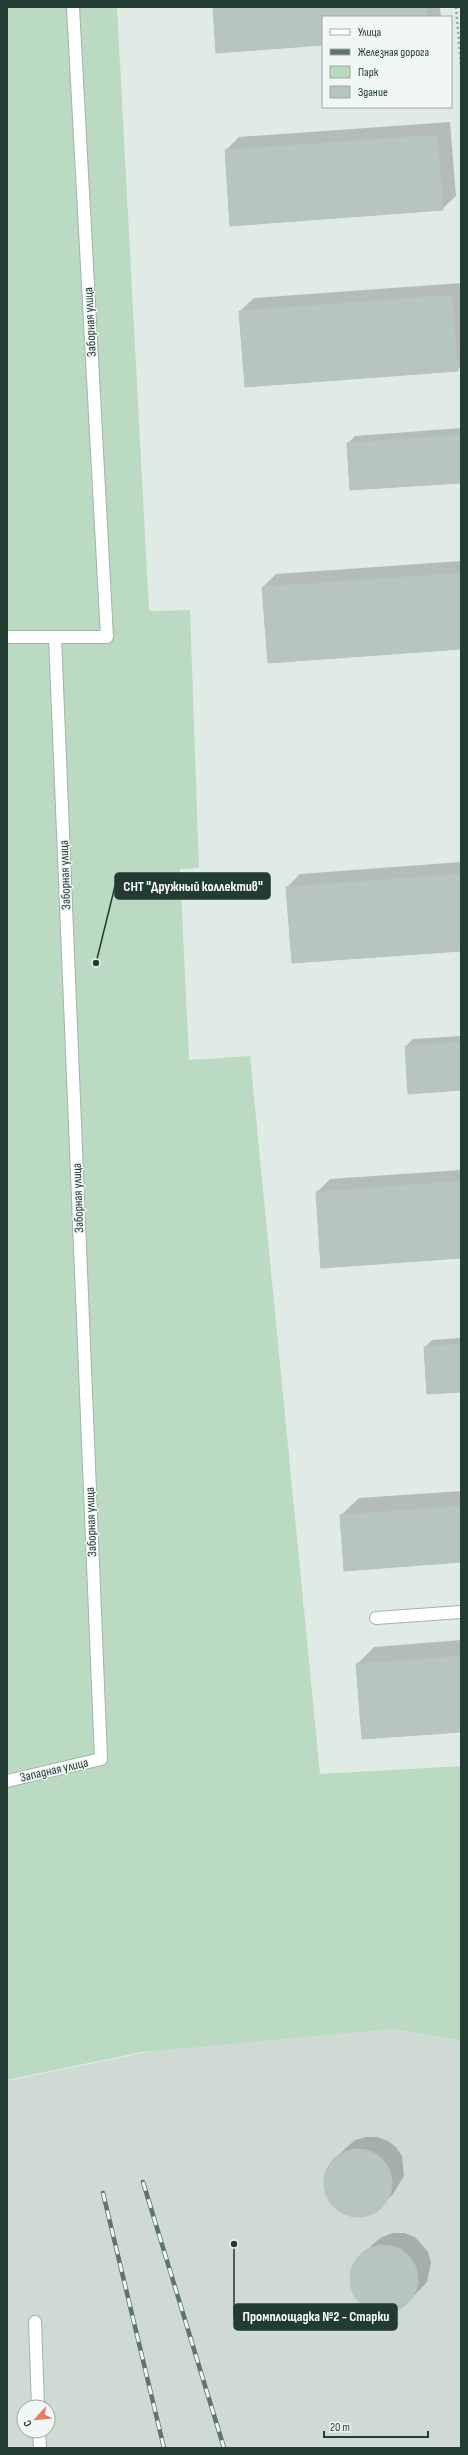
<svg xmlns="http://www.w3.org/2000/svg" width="468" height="2455" font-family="'Sofia Sans Condensed',sans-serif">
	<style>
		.built { fill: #cfdad5; fill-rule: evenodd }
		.green { fill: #badbc1 }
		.shadow { fill: #0003 }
		.building { fill: #b6c5bf; stroke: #b4c4bc }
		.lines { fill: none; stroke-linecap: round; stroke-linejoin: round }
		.minor-casing { stroke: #a4b3ad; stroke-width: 14 }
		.path { stroke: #82ad9d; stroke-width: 2.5; stroke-dasharray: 2 3; stroke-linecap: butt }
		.minor { stroke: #fff; stroke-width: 12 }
		.rail-casing { stroke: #5c766e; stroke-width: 4.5 }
		.rail { stroke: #f1f7f4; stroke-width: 3; stroke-dasharray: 9; stroke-linecap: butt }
		.labels { text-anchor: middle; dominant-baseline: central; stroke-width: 3; stroke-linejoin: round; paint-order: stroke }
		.street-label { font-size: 13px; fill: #223b33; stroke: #f1f7f4 }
		.leader { fill: none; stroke: #223b33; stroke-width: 1.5 }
		.callout-dot { fill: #223b33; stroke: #f1f7f4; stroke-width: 1.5 }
		.callout { fill: #223b33; stroke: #223b33; stroke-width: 1.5 }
		.callout-label { font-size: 14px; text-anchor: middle; font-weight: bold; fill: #fff }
	</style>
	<rect width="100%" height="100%" fill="#e1ebe6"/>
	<path class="built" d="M395,2029l66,12v407h-454v-367l150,-31zM24,2407h24v24h-24z"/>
	<path class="green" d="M7,7h110l32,604 41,-1 9,258 -19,1 9,191 61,-4 70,718 141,-8v275l-66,-12 -253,23 -135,28z"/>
	<g class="shadow">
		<path d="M214,7h226l1,10h-118v27z"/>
		<path d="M450,122l6,74 -14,13 -216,-59 13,-13z"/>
		<path d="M461,283v83l-4,4 -217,-59 14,-13z"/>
		<path d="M461,428v54l-113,-39 7,-7z"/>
		<path d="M461,561v87l-198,-61 13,-13z"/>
		<path d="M461,862v88l-174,-63 13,-13z"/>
		<path d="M461,1036v53l-55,-43 7,-7z"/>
		<path d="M461,1170v87l-144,-65 13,-13z"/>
		<path d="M461,1338v53l-36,-44 7,-7z"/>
		<path d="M461,1491v70l-120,-46 18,-17z"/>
		<path d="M461,1640v91l-104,-67 17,-17z"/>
		<path d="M366,2137h11l11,4 8,6 6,9 2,20 -11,18 -14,14 -19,8 -10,-1 -9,-4 -9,-7 -5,-10 -2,-11 2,-12 5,-10 14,-13 9,-8z"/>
		<path d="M393,2233h11l11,4 13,15 3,10 -4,20 -21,22 -19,8 -10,-1 -9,-3 -9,-8 -5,-10 -2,-11 1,-11 6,-10 14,-14 9,-7z"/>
	</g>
	<g class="building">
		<path d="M213,7h213l1,10h-104v28l-107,8z"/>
		<path d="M437,135l6,75 -213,16 -5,-76z"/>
		<path d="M452,295l6,76 -213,16 -6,-76z"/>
		<path d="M461,435v48l-111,7 -3,-47z"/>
		<path d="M461,573v76l-193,14 -6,-76z"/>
		<path d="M461,874v77l-169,12 -6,-76z"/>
		<path d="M461,1042v48l-53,4 -3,-48z"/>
		<path d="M461,1181v77l-140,10 -5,-76z"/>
		<path d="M461,1344v48l-34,2 -3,-47z"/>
		<path d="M461,1506v56l-117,9 -4,-56z"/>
		<path d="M461,1656v76l-99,7 -6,-75z"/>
		<circle cx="358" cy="2183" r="34"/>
		<circle cx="384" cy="2279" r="34"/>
	</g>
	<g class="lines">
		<g class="minor-casing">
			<g id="minor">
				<path d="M7,637h100l-34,-630"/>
				<path d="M376,1618l85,-6"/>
				<path d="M7,1781l94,-22 -46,-1122"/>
				<path d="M35,2322l3,85"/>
				<path d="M39,2431l1,17"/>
			</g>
		</g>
		<path class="path" d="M456,7l5,58"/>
		<use href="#minor" class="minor"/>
		<g class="rail-casing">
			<g id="rail">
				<path d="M143,2182l81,266"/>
				<path d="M103,2193l61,255"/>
			</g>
		</g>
		<use href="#rail" class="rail"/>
	</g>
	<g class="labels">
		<g class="street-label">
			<text transform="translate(90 322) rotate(-93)">Заборная улица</text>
			<text transform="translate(65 875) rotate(-92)">Заборная улица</text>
			<text transform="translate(78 1198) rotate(-92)">Заборная улица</text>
			<text transform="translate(91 1522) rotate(-92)">Заборная улица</text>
			<text transform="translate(54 1770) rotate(-13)">Западная улица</text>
		</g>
	</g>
	<path class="leader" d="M96 963L115 886M234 2244L234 2317"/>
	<g class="callout-dot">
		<circle cx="96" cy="963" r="4"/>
		<circle cx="234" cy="2244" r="4"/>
	</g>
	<g class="callout">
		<rect x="115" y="873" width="155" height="26" rx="4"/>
		<rect x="234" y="2304" width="163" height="26" rx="4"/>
	</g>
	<g class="callout-label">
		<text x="193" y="891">СНТ "Дружный коллектив"</text>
		<text x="316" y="2321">Промплощадка №2 - Старки</text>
	</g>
	<rect width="468" height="2455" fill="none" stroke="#223b33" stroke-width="16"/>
	<rect x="322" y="16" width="130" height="92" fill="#f1f7f4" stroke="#9eaca7"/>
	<rect x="330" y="29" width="20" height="6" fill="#ffffff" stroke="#9eaca7"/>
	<text x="358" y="36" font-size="12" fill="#223b33">Улица</text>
	<rect x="330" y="49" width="20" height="6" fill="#5c766e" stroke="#9eaca7"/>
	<text x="358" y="56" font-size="12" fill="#223b33">Железная дорога</text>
	<rect x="330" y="66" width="20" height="12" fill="#badbc1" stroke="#9eaca7"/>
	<text x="358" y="76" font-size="12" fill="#223b33">Парк</text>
	<rect x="330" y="86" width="20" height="12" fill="#b6c5bf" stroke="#9eaca7"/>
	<text x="358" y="96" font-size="12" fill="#223b33">Здание</text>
	<g transform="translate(36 2419) rotate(243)"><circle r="19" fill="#f1f7f4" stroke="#9eaca7"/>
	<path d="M0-3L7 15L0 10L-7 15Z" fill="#ec795e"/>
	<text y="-6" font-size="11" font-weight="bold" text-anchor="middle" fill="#223b33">С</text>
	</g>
	<path d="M324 2431v6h104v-6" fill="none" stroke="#223b33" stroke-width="2"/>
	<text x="330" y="2431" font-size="12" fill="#223b33" stroke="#f1f7f4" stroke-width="3" paint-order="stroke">20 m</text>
</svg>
